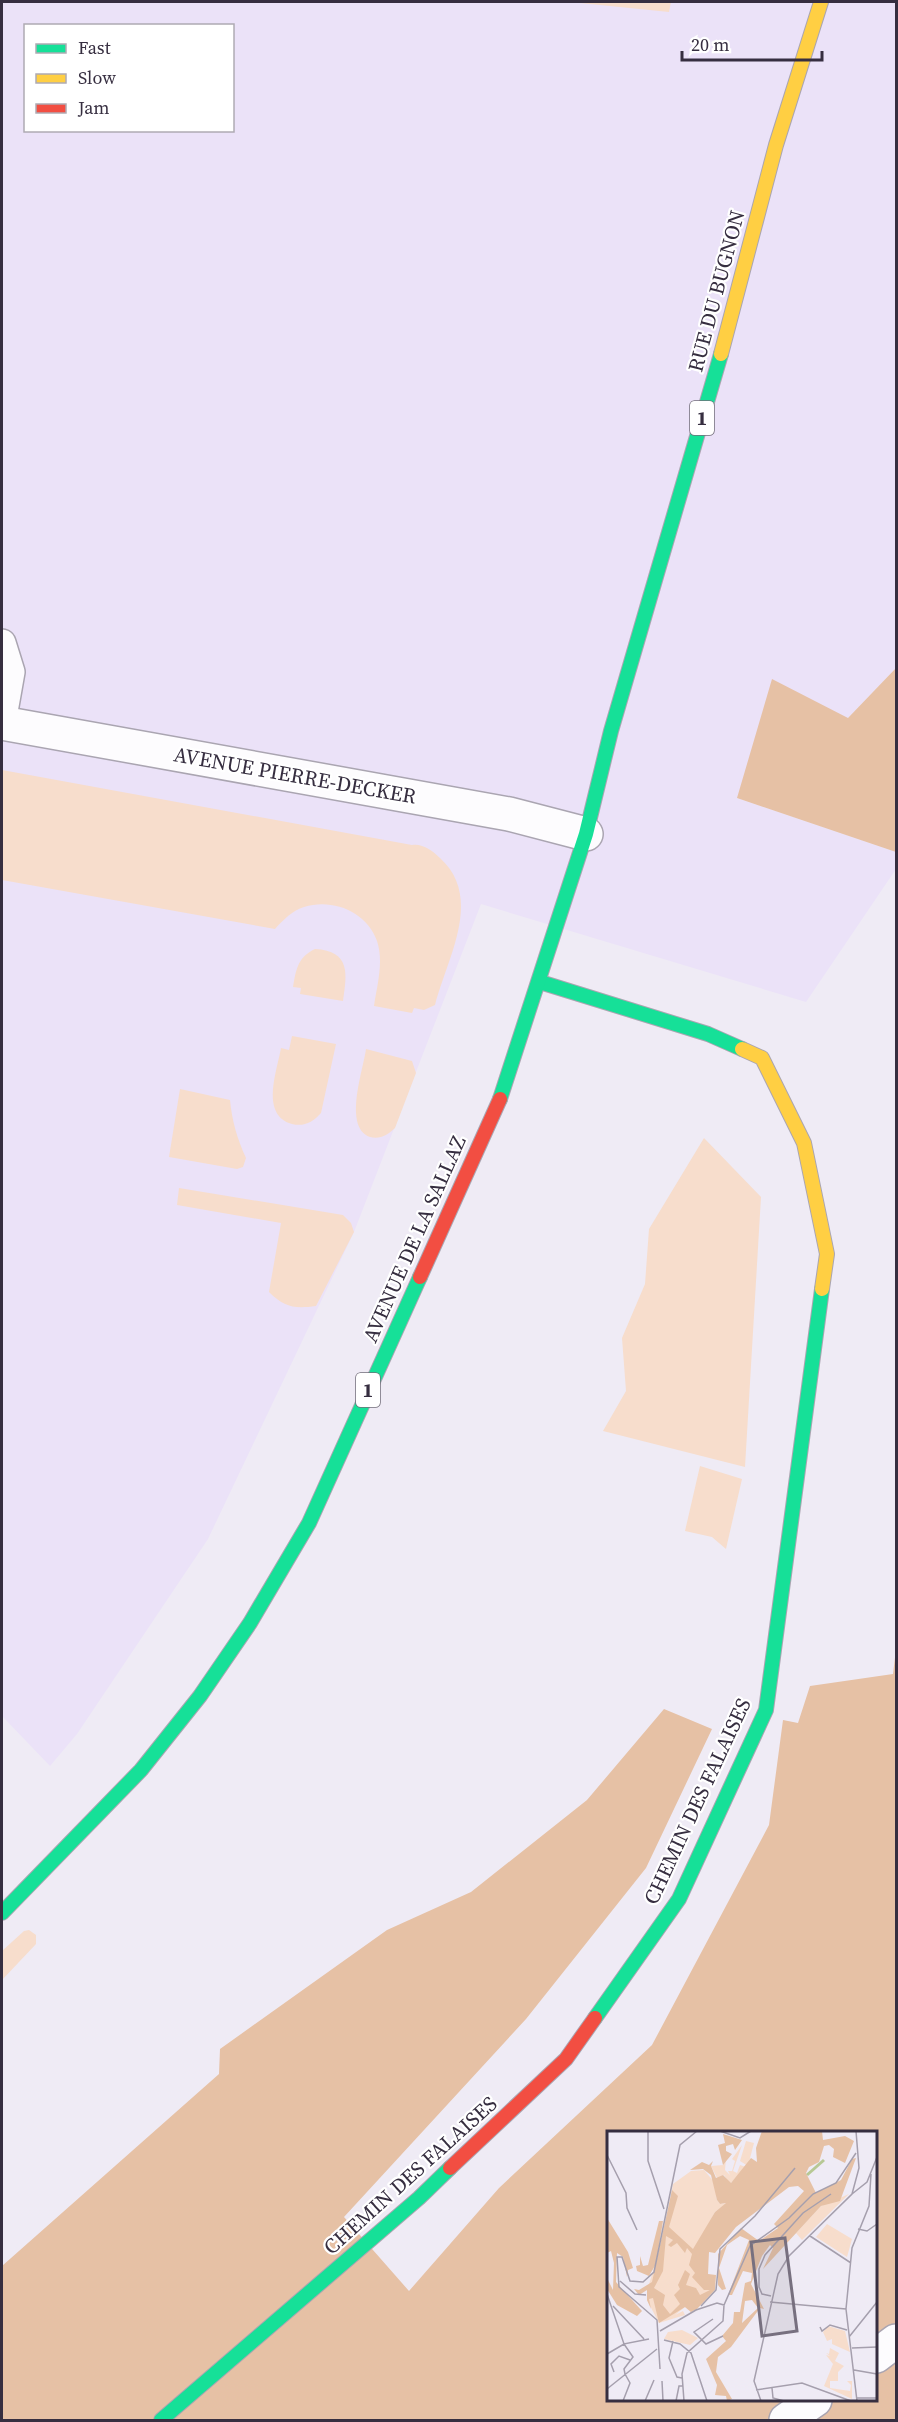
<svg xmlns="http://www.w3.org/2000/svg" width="898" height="2422" font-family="'Source Serif 4',serif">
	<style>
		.built { fill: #ebe2f8; fill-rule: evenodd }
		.green { fill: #f7ddcc }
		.forest { fill: #e6c1a5; fill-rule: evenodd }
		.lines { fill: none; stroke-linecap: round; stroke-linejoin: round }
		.lane-casing { stroke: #aaa5b1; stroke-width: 30 }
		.street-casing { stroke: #aaa5b1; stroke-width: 36 }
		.fast-casing { stroke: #aaa5b1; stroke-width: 16 }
		.slow-casing { stroke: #aaa5b1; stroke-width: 16 }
		.jam-casing { stroke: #aaa5b1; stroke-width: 16 }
		.lane { stroke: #fdfcfe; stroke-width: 27 }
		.street { stroke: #fdfcfe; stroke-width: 33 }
		.fast { stroke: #16e098; stroke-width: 14 }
		.slow { stroke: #ffcf43; stroke-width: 14 }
		.jam { stroke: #f24e42; stroke-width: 14 }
		.labels { text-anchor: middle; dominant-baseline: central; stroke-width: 4.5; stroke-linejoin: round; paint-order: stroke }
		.shield { fill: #fff; stroke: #726d79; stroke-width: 1.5 }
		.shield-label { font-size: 20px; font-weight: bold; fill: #362e40 }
		.street-label { font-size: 21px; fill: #362e40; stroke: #fff }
		.inset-river { fill: none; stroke: #b7c894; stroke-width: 3 }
		.inset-road { fill: none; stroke: #a59fad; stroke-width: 1.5 }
		.view { fill: #77707f; fill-opacity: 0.15; stroke: #77707f; stroke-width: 3 }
		.inset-edge { fill: none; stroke: #362e40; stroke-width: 3 }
	</style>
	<rect width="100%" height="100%" fill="#efebf5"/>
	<path class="built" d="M2,2h894v666l-48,50 -111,80 159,54v17l-90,133 -325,-98 -127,328 -146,307 -131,195 -27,32 -48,-50zM26,26h206v104h-206z"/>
	<g class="green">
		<path d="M570,2h101l-2,10z"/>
		<path d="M2,770l410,75c10,-2 21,6 28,13 44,40 7,100 -5,147l-11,5 -10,-2 -2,5 -38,-7c3,-21 10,-44 3,-65 -10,-29 -44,-43 -73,-34 -11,3 -21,13 -29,22l-273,-49z"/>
		<path d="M315,949c36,2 32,25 28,52l-43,-7 1,-6 -8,-1c3,-18 5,-30 22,-38z"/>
		<path d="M292,1036l44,8 -15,69c-8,9 -17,14 -29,11 -32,-9 -15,-53 -11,-76l8,2z"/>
		<path d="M366,1049l46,12 4,12 -21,55c-6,6 -15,12 -25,9 -27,-10 -7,-66 -4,-88z"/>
		<path d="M180,1089l50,11c2,21 7,38 16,58l-3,9 -6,2 -68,-12z"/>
		<path d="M704,1138l57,59 -16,270 -142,-36 23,-40 -4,-53 23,-54 4,-55z"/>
		<path d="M179,1188l164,27 8,8 3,9 -38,74c-22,3 -32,1 -47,-14l12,-69 -104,-18z"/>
		<path d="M700,1466l42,13 -16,70 -14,-12 -27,-6z"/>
		<path d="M29,1930l7,5v9l-34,36v-29l22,-20z"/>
	</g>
	<g class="forest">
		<path d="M896,668v95l-1,5 1,2v82l-159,-54 35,-119 76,39z"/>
		<path d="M896,1649v771h-894v-154l217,-192 1,-25 167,-119 84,-38 116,-92 77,-91 48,20 -66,139 -120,151 -182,198 65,74 90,-103 153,-143 117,-220 14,-105 15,3 12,-37 83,-12zM608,2132h268v268h-268z"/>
	</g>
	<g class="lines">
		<g class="lane-casing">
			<path id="lane" d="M2,643l9,29 -9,51"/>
		</g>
		<g class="street-casing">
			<g id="street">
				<path d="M2,723l507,91 77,20"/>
				<path d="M876,2356l20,-15"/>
				<path d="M786,2420l29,-20"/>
			</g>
		</g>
		<g class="fast-casing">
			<g id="fast">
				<path d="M540,982l168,52 34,15"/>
				<path d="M500,1099l86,-265 25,-103 110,-377"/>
				<path d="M2,1913l139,-143 59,-74 50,-73 59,-100 111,-246"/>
				<path d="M595,2018l84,-119 87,-189 56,-421"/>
				<path d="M161,2420l258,-222 31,-30"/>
			</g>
		</g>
		<g class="slow-casing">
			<g id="slow">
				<path d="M721,354l55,-209 45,-143"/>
				<path d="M742,1049l20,9 42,85 23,111 -5,35"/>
			</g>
		</g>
		<g class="jam-casing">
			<g id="jam">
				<path d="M420,1277l80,-178"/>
				<path d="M450,2168l116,-109 29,-41"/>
			</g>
		</g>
		<use href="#lane" class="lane"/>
		<use href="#street" class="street"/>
		<use href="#fast" class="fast"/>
		<use href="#slow" class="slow"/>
		<use href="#jam" class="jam"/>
	</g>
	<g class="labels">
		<g class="shield">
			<rect x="690" y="401" width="24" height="34" rx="4.5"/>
			<rect x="356" y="1373" width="24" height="34" rx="4.5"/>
		</g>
		<g class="shield-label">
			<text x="702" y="418">1</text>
			<text x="368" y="1390">1</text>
		</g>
		<g class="street-label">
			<text transform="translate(716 291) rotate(-75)">RUE DU BUGNON</text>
			<text transform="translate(295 775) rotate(10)">AVENUE PIERRE-DECKER</text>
			<text transform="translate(414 1239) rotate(-66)">AVENUE DE LA SALLAZ</text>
			<text transform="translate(697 1801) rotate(-65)">CHEMIN DES FALAISES</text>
			<text transform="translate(410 2175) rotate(-42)">CHEMIN DES FALAISES</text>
		</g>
	</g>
	<g transform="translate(607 2131)">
		<rect width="270" height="270" fill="#efebf5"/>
		<path d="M139,10l8,2 -6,23 -8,-5zM135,14l-9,26 4,2 3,-8 6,2 -16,17 -6,-9 -7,3 -6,-12 12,-1 3,-7 -1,12 5,5 -2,-4h4l3,-10 -3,-2zM97,39l11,13 2,17 3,4 7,-1 -12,9 -23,42 19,36 -20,22 -6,-5 -10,8 8,-4 2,4 -26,8 -12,-23v-9l17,-56 9,-51 18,-13zM242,63l-47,46 -6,-7 25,-27zM220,93l25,15 -5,18 -31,-20zM221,195l17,5 5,21 -18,-8v-5l-5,2 -4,-9zM75,199l16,8 -8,7 -26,-6 4,-7zM223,217l9,5 -4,8 9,5 -6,6v9h-8v7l20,3 1,-6 -4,-4h5v18l-28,-13 9,-22 -7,-9 4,1 -4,-3 3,1z" fill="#f7ddcc"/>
		<path d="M155,0h60l1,9 22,-4 9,5 -9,22 -12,-6 1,-8 -5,-4 -5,1 -5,16 -10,5 -3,6 10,20 25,-13 11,-21 4,-1 -16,43 -19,5 -58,63 10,-21 -3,-3 -8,11 -11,28 13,25 -4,-1 -29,39 -13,10 -2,15 16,27 -5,2 -1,-5 -11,-1 2,-10 -11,-26 20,-18 -4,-5 11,-13 1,-11h6l5,-29 6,-2 1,-8 -9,-2 -11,24h-4l21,-55 -9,-4 -13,9 -8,23 7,21 -4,1 -4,-5v-31l23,-26 18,13 19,-13 -4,-4 30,-33 -6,-5 -9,1 -53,40 -21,26 -6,-1 -1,22 8,1 -1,15 -18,19 -6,3 -6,-5 -26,16 -6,-25 -4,1 2,10 -4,-9v-10l-8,5 -5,-6 5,1 13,-8 20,-92 6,6 -9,31 24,22 22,-37 11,-9 -6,1 -3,-4 -6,-25 -8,-6 -13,1 12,-8 7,3 4,-4 -2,5 5,12 7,-3 8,8 20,-25 6,4 -1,-14zM59,105l7,4 -5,5 3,2 6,-4 8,10 2,-5 5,6 -3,11 6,8 -3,4 12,13h6l-10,5 -4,-7 -10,-3 4,-11 -5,-4 -7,15 2,4 -6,6 6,9 -10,10 -7,-9 2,-10 -11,-7 9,-17zM145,169l6,8 -16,15 3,-22zM116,3l19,6 -7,10 -2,-6 -7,2v5l6,3 -9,11 -5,-20 7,-2zM0,87l21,34 5,16 -5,2 -1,7 -4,-20 -6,-4 -1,29 26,29 -5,5 -20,-11 -10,-16 1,-9 5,10 1,-27 -3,-12 -4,2zM52,90h4l-7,43 -7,12 -12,-5 -1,-5 4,-1v-9l3,10 5,-1z" fill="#e6c1a5" fill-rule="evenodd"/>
		<path class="inset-river" d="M200,44l17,-15"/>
		<path class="inset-road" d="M41,0v30l16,48M113,0l20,7 11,-7M0,24l19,38 1,15 10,22M245,63l15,-12 10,-25M251,98l9,2 10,-7M203,105l41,27M13,150l15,13 11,1M0,163l17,50 25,-5M164,165l-9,-2 -3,-7v-18l6,-14 38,-42 28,-19M163,171l76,7M6,175l31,33M94,175l15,-16 4,-41 35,-33 40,-48M106,188l-19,13 12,12 17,-8M213,196l2,4 8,-6 17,5M53,200l36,-21 21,-7 7,2 26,-59 39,-28 24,-24 23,-11 20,-30M242,206l28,-35M57,209l16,4 11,9 16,48M66,210l-4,17 8,19 5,1M245,217l25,-1M0,223l17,-10 9,13 -9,12 1,5M53,238l-3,-49 -38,-33 -2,-30h5l8,24 13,1 11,-10 26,-127 17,-14M247,239l23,4M7,241l-3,-8 8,-8 11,4M55,250l1,20M165,257l1,10 11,3M0,258l50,-40M149,259l46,-7 49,18M249,267h21M16,270l7,-18 -5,-9M38,270l9,-21M69,270l3,-15h4M77,270l-2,-27 5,-21 36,-32 1,-16M154,270l-7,-20 24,-107 11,-18 63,-62 7,-26 -3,-37M250,270l-11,-92 6,-61 17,-42 2,-32"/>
		<path class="view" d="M178,107l12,93 -35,5 -11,-94z"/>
		<rect width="270" height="270" class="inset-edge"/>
	</g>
	<rect width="898" height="2422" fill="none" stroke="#362e40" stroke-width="6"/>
	<rect x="24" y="24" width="210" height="108" fill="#ffffff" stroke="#afabb3" stroke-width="1.5"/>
	<rect x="36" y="44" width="30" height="9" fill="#16e098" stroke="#afabb3" stroke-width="1.5"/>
	<text x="78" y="54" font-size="18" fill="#362e40">Fast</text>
	<rect x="36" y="74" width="30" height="9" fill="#ffcf43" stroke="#afabb3" stroke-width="1.5"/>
	<text x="78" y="84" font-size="18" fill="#362e40">Slow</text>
	<rect x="36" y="104" width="30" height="9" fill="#f24e42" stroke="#afabb3" stroke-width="1.5"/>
	<text x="78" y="114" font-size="18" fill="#362e40">Jam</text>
	<path d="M682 51v9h140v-9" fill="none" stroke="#362e40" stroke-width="3"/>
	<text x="691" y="51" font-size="18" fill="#362e40" stroke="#ffffff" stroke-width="4.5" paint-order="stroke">20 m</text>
</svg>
